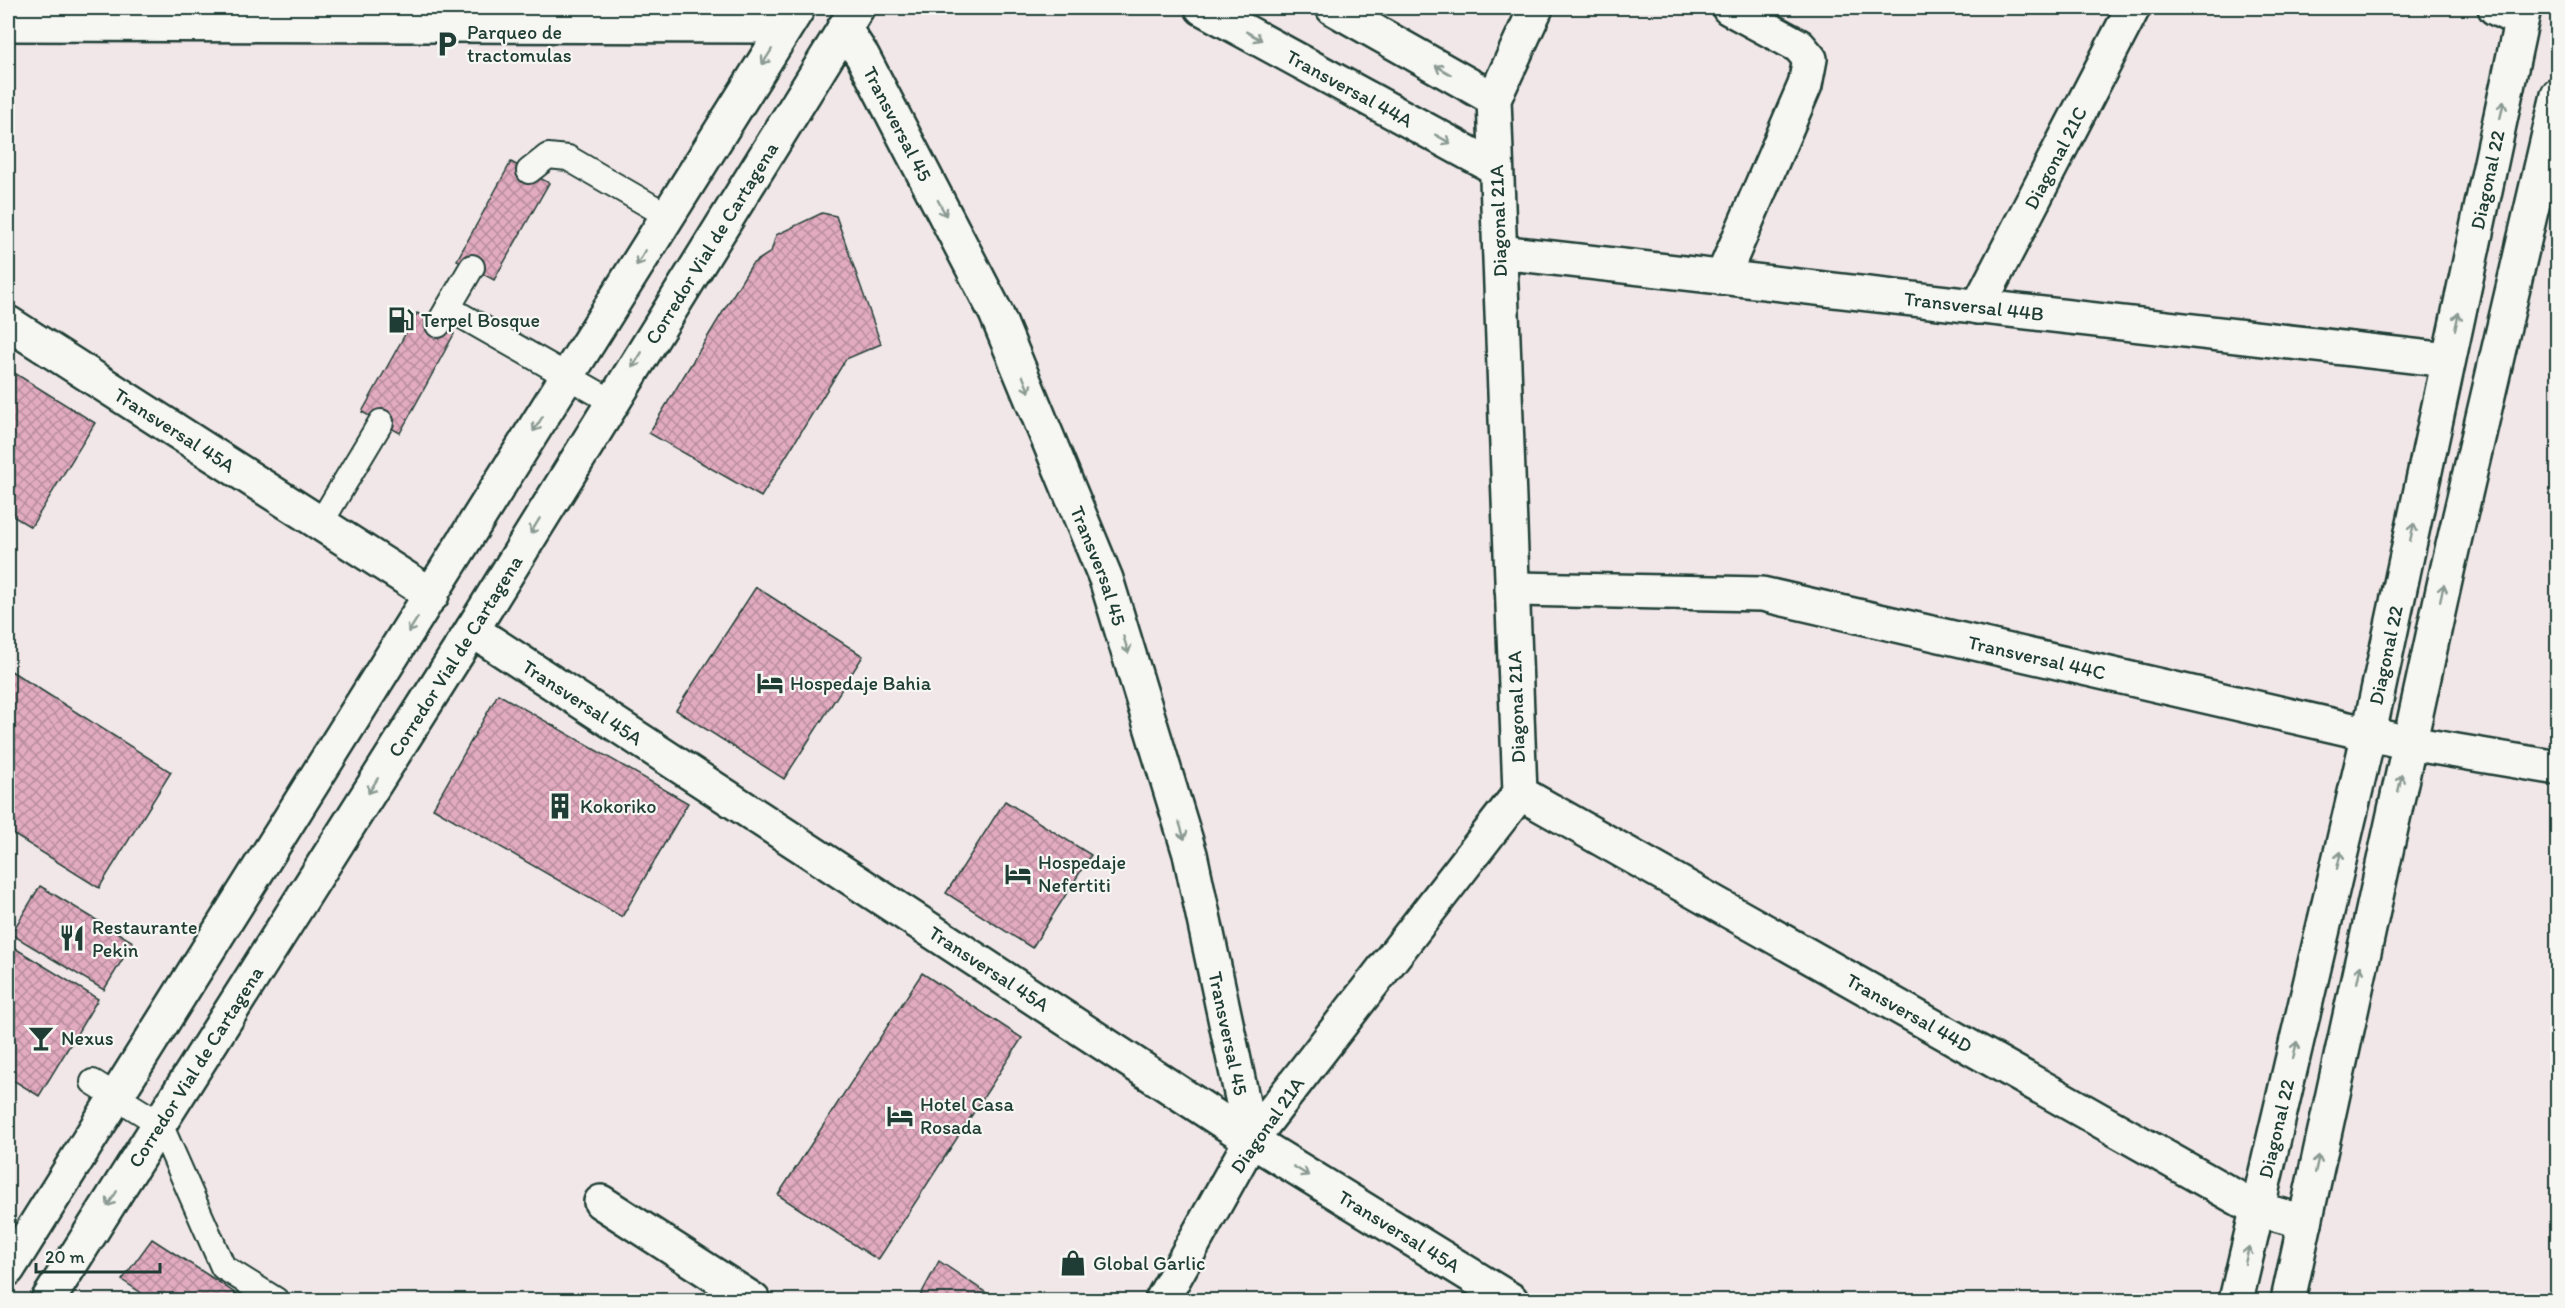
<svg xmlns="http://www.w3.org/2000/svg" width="2565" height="1308" font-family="Itim,sans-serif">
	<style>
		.building { fill: url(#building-cross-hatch); stroke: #1f3d34; stroke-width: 1.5 }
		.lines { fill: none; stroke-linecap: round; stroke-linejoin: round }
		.service-casing { stroke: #1f3d34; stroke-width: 28 }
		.minor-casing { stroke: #1f3d34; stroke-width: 38 }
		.tertiary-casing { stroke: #1f3d34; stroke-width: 38 }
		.primary-casing { stroke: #1f3d34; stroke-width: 38 }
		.service { stroke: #f6f6f2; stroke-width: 24 }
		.minor { stroke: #f6f6f2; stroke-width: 33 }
		.tertiary { stroke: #f6f6f2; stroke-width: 33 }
		.primary { stroke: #f6f6f2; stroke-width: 33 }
		.oneway { stroke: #8a9a93 }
		.labels { text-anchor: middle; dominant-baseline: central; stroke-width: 4.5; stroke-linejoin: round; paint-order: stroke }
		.poi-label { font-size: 20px; fill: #1f3d34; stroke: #f6f6f2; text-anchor: start }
		.street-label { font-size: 20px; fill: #1f3d34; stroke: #f6f6f2 }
	</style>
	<defs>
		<pattern id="building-cross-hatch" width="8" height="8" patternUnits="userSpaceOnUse" patternTransform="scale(1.5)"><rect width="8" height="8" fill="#e2abbf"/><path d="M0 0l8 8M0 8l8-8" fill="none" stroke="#b78c9c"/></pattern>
	</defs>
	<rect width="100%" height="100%" fill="#f2e7e8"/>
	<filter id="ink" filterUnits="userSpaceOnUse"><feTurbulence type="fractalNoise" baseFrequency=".0167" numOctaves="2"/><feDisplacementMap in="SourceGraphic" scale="12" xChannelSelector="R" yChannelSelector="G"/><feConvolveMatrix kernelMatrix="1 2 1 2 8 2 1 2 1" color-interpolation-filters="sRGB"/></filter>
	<g filter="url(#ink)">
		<g class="building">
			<path d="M511,162l38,21 -55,97 -37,-20z"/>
			<path d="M822,213l14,3 45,128 -35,15 -85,138 -112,-64 103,-169 19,-12 5,-17z"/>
			<path d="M417,313l37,21 -54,99 -38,-21z"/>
			<path d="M8,369l87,54 -64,104 -23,-14z"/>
			<path d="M756,587l107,69 -79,123 -108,-69z"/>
			<path d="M8,669l163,103 -72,116 -91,-57z"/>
			<path d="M498,694l190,109 -66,114 -189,-109z"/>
			<path d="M1005,801l86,54 -59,93 -86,-55z"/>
			<path d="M40,886l93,56 -29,48 -93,-56z"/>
			<path d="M8,944l90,55 -59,97 -31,-19z"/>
			<path d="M922,973l100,65 -144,222 -100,-65z"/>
			<path d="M152,1239l62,40 31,21h-93l-30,-20z"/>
			<path d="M939,1261l58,39h-79z"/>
		</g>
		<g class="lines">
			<g class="service-casing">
				<g id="service">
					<path d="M529,171l19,-15 20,2 100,58"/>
					<path d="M448,308l163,93"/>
					<path d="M438,325l34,-58"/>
					<path d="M320,524l61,-102"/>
					<path d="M93,1082l67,42 63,143 53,33"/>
				</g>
			</g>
			<g class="minor-casing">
				<g id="minor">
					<path id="s1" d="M1202,8l294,160"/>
					<path d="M1333,8l161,91"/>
					<path d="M2495,8l26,13"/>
					<path d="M8,24l778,2"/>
					<path id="s2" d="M1500,252l948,108"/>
					<path d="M1722,278l83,-193 5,-26 -11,-13 -70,-38"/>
					<path id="s3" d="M1978,307l155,-299"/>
					<path id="s4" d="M8,323l424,272"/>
					<path id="s5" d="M1512,589l250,5 647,149 149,25"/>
					<path id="s6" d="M472,630l779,510 269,-347 -26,-694 42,-91"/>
					<path id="s7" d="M1520,793l737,416 48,13"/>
					<path d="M601,1202l152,98"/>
				</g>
			</g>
			<g class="tertiary-casing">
				<g id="tertiary">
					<path id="s8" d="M844,28l19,29 133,256 110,266 84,275 61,286"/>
					<path id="s9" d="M1251,1140l260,160"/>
					<path d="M1162,1300l89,-160"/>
				</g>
			</g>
			<g class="primary-casing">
				<g id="primary">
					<path d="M8,1269l790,-1261"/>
					<path id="s10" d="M48,1300l424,-670 385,-622"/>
					<path id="s11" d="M2236,1300l133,-567 155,-725"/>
					<path d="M2288,1300l160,-733 110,-472"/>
				</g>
			</g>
			<use href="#service" class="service"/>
			<use href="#minor" class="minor"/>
			<use href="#tertiary" class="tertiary"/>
			<use href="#primary" class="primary"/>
		</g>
		<defs><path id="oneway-shaft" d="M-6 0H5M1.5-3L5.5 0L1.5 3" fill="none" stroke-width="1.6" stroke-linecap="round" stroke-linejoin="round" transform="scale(1.5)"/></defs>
		<g class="oneway">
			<use href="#oneway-shaft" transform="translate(1254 36) rotate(29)"/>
			<use href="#oneway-shaft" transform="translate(767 57) rotate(122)"/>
			<use href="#oneway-shaft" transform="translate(1443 70) rotate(-150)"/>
			<use href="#oneway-shaft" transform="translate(2502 110) rotate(-78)"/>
			<use href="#oneway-shaft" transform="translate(1443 139) rotate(29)"/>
			<use href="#oneway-shaft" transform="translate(942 208) rotate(62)"/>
			<use href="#oneway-shaft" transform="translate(641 258) rotate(122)"/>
			<use href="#oneway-shaft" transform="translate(2457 321) rotate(-78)"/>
			<use href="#oneway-shaft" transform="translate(637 360) rotate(122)"/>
			<use href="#oneway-shaft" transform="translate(1026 384) rotate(68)"/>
			<use href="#oneway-shaft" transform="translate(538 424) rotate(122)"/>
			<use href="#oneway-shaft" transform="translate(535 526) rotate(121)"/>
			<use href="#oneway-shaft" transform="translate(2412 532) rotate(-78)"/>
			<use href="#oneway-shaft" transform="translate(2442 593) rotate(-78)"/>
			<use href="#oneway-shaft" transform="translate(413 625) rotate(122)"/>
			<use href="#oneway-shaft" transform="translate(1126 645) rotate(73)"/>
			<use href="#oneway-shaft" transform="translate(2400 783) rotate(-78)"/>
			<use href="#oneway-shaft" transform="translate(373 786) rotate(122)"/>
			<use href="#oneway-shaft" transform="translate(1182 831) rotate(73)"/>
			<use href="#oneway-shaft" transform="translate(2339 860) rotate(-77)"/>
			<use href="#oneway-shaft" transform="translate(2359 974) rotate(-78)"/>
			<use href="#oneway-shaft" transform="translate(2295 1050) rotate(-77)"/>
			<use href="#oneway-shaft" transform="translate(2317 1164) rotate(-78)"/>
			<use href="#oneway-shaft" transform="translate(1301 1171) rotate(32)"/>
			<use href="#oneway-shaft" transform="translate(112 1199) rotate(122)"/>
			<use href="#oneway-shaft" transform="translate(2247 1255) rotate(-77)"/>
		</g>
	</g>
	<defs>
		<g id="parking-bare" transform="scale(2.07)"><path d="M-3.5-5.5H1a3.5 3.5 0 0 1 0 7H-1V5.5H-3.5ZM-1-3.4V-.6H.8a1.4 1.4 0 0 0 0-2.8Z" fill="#1f3d34" stroke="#f6f6f2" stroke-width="2.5" paint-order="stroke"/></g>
		<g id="fuel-bare" transform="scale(2.07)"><path d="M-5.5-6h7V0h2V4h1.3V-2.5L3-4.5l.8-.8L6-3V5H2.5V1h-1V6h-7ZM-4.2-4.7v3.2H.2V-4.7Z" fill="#1f3d34" stroke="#f6f6f2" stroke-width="2.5" paint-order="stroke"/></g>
		<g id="hotel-bare" transform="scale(2.07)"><path d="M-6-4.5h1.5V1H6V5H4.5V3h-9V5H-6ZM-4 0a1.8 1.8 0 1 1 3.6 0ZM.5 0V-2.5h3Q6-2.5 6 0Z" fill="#1f3d34" stroke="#f6f6f2" stroke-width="2.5" paint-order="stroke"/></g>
		<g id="building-bare" transform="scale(2.07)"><path d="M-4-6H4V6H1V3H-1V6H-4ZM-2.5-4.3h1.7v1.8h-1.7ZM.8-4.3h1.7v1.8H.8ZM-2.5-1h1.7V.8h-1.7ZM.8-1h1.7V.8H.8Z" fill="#1f3d34" stroke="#f6f6f2" stroke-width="2.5" paint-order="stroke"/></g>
		<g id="restaurant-bare" transform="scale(2.07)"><path d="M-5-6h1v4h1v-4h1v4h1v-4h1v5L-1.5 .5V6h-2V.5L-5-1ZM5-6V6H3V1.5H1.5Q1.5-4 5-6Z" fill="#1f3d34" stroke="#f6f6f2" stroke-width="2.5" paint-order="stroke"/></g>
		<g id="bar-bare" transform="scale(2.07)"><path d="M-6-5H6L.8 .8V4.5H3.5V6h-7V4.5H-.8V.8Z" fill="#1f3d34" stroke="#f6f6f2" stroke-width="2.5" paint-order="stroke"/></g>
		<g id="shop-bare" transform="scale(2.07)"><path d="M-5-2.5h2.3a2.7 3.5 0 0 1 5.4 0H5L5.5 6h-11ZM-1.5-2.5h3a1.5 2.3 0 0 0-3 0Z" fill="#1f3d34" stroke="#f6f6f2" stroke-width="2.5" paint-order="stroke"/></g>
	</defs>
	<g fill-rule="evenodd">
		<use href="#parking-bare" x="447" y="44"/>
		<use href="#fuel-bare" x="401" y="320"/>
		<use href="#hotel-bare" x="770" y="683"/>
		<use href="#building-bare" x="560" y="806"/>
		<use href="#hotel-bare" x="1018" y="874"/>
		<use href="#restaurant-bare" x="72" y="938"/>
		<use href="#bar-bare" x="41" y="1038"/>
		<use href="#hotel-bare" x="900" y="1116"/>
		<use href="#shop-bare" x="1073" y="1263"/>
	</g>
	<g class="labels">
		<g class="poi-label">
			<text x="467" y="32">Parqueo de<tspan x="467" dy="23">tractomulas</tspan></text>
			<text x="421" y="320">Terpel Bosque</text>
			<text x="790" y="683">Hospedaje Bahia</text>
			<text x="580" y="806">Kokoriko</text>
			<text x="1038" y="862">Hospedaje<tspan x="1038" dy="23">Nefertiti</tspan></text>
			<text x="92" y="927">Restaurante<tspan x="92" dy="23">Pekin</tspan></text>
			<text x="61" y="1038">Nexus</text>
			<text x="920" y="1104">Hotel Casa<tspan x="920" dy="23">Rosada</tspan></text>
			<text x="1093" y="1263">Global Garlic</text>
		</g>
		<g class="street-label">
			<text stroke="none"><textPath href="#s1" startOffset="168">Transversal 44A</textPath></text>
			<text stroke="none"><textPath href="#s8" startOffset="110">Transversal 45</textPath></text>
			<text stroke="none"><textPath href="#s3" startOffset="168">Diagonal 21C</textPath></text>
			<text stroke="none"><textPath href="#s11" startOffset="1148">Diagonal 22</textPath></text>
			<text transform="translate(1498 221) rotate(-92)">Diagonal 21A</text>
			<text stroke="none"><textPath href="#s10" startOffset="1248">Corredor Vial de Cartagena</textPath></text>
			<text stroke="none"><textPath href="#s2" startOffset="477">Transversal 44B</textPath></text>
			<text stroke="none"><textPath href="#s4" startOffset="198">Transversal 45A</textPath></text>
			<text stroke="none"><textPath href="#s8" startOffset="596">Transversal 45</textPath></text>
			<text stroke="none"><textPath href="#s11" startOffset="662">Diagonal 22</textPath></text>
			<text stroke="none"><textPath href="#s10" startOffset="762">Corredor Vial de Cartagena</textPath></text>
			<text stroke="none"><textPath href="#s5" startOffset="532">Transversal 44C</textPath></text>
			<text stroke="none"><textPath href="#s6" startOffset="132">Transversal 45A</textPath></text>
			<text transform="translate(1516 707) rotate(-92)">Diagonal 21A</text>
			<text stroke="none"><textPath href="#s6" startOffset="618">Transversal 45A</textPath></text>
			<text stroke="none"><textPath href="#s7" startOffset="447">Transversal 44D</textPath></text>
			<text stroke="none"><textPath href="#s8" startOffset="1082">Transversal 45</textPath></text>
			<text stroke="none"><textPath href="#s10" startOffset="276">Corredor Vial de Cartagena</textPath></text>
			<text transform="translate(1267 1125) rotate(-55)">Diagonal 21A</text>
			<text stroke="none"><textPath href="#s11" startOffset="176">Diagonal 22</textPath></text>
			<text stroke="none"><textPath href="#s9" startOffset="174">Transversal 45A</textPath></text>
		</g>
	</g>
	<rect width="2565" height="1308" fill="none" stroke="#f6f6f2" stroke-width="30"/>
	<rect x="15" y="15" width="2535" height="1278" fill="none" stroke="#1f3d34" stroke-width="2" filter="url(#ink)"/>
	<path d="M36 1263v9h124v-9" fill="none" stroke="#1f3d34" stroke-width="3"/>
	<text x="45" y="1263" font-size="18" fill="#1f3d34" stroke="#f6f6f2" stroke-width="4.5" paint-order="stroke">20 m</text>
</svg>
